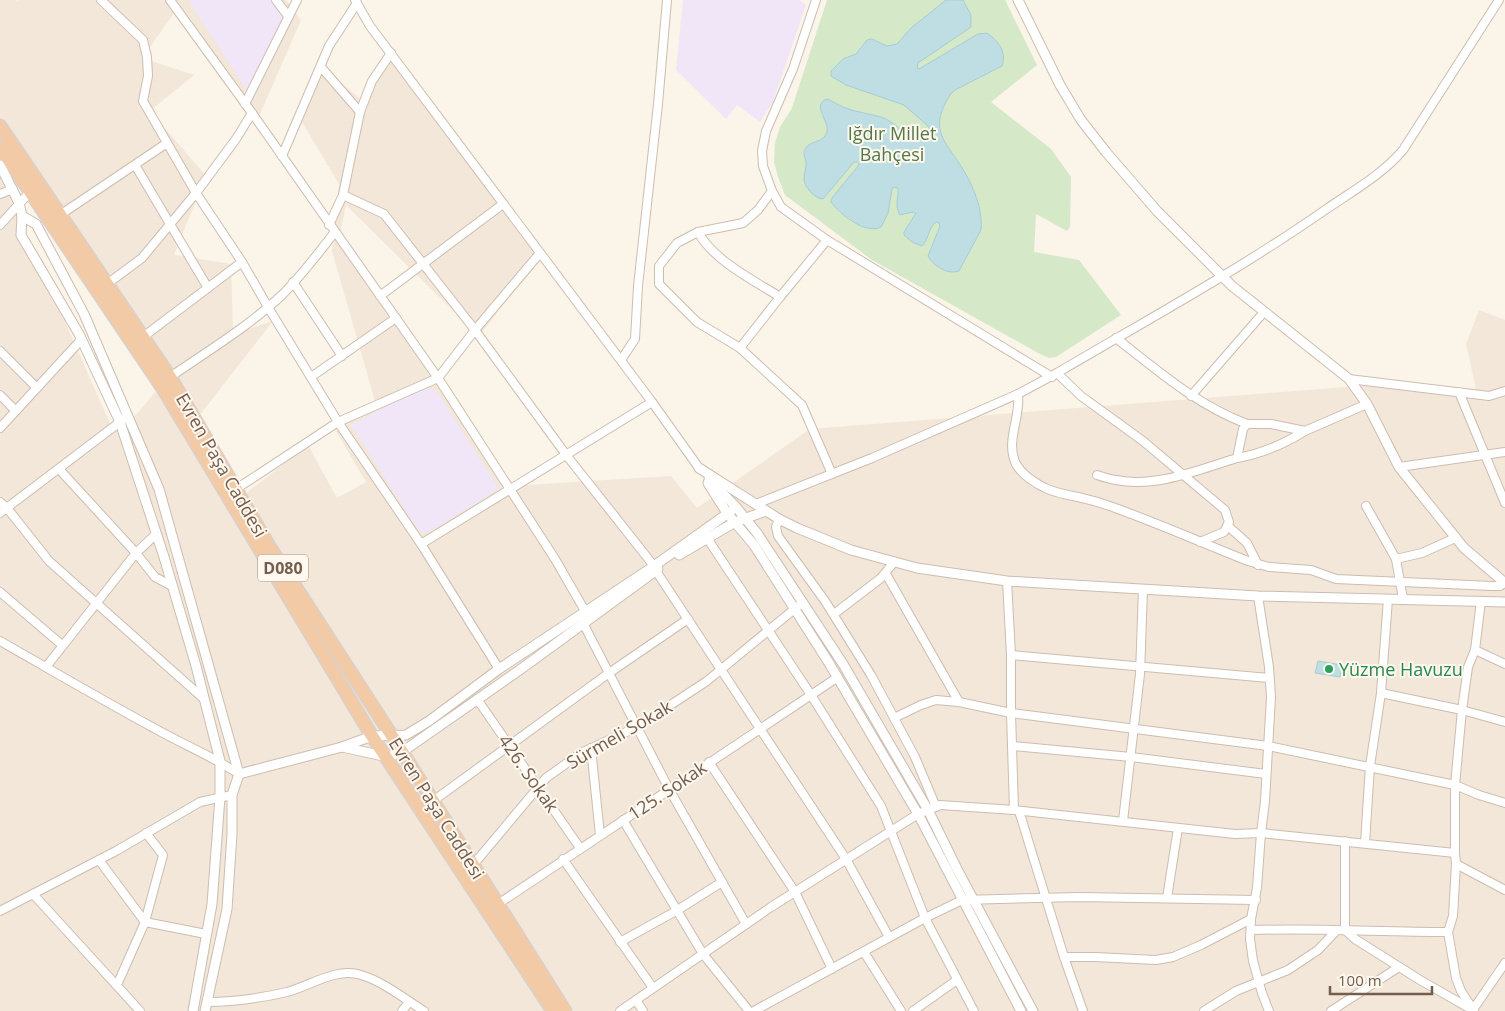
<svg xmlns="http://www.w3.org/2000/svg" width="1505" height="1011" font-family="'Open Sans',sans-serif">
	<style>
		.residential { fill: #f2e7d8 }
		.education { fill: #f1e6f8 }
		.green { fill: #d5e8c8 }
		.water { fill: #bedee4; stroke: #a5cdd5 }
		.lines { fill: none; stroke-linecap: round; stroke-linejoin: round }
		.minor-casing { stroke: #cdbdb0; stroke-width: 10 }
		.tertiary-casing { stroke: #cdbdb0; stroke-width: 11 }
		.trunk-casing { stroke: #d8d1cd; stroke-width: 15 }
		.minor { stroke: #fff; stroke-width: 8 }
		.tertiary { stroke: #fff; stroke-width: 9 }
		.trunk { stroke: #f3caa6; stroke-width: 12 }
		.leisure-dot { fill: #2e9e5b; stroke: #fef8ef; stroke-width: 2 }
		.labels { text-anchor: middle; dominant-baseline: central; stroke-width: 4; stroke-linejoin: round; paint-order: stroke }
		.shield { fill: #fef8ef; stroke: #9d8b7e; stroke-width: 1 }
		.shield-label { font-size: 16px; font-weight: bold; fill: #745c4e }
		.park-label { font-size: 18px; fill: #547847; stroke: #fef8ef }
		.street-label { font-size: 18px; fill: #745c4e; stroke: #fef8ef }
		.leisure-label { font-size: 18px; fill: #27864d; stroke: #fef8ef; text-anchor: start }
	</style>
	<rect width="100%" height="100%" fill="#fbf4e9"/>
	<path class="residential" d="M0,0h16l1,1 2,-1h267l15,20 -44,101 -78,-115 -37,52 52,17 -44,36 56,65 -32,79 57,9 2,70 40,-13 -88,113 50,68 73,-57 29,53 29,-16 -30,-51 39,-30 -43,-150 7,-67 -37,-62 22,-54 40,34 27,-47 149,203 -61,78 -133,-131 -7,33 171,248 161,-10 26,32 113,-79 562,-44 104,4 -10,-45 13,-34 26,10v691h-1505v-835l113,254 25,-17 26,-32 -164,-253z"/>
	<g class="education">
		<path d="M191,0h81l10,12 3,7 -36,70 -4,-1 -54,-84z"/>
		<path d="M683,0h117l6,5 -33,97 -13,20 -23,-17 -11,14 -50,-49z"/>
		<path d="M425,386l13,7 61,96 -70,43 -9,1 -69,-108z"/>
	</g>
	<path class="green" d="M827,0h178l32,65 -46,37 60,47 20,28 -1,50 -3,4 -31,-17 -2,38 45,8 42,55 -65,42 -7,1 -9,-4 -168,-94 -87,-65 -7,-18 -4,-15 1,-19 5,-16 12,-19z"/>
	<g class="water">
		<path d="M946,0h17l8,15v12l-53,36 -1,5 2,1 59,-35 9,-1c11,8 20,18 15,33l-47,24c-5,4 -8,9 -11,16 -13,27 5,40 18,62 11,17 21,41 19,62l-22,41c-11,4 -26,-5 -31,-15l12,-30 -1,-3 -3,-1c-8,6 -7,17 -14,24l-10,-4 -8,-7v-3l12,-19 -3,-1 -13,3c-6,-9 -1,-18 -2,-27l-4,-1 -2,2 -4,24 -7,14c-16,8 -41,-13 -50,-25l1,-4 26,-32 1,-2 -2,-2h-3l-31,37c-8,0 -20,-13 -19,-21 0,-5 3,-11 2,-16 -1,-5 -4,-9 0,-14 5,-8 18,-5 21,-16 3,-10 -17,-29 1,-33 10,6 20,11 32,13 9,3 18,3 26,7 12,6 19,17 33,21 5,1 10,1 13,-4l-4,-10 -24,-21 -58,-20 -15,-9v-5l12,-12 13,-5 11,-14 5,-1 15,7 10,-2 14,-16z"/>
		<path d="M1318,661l24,4 -2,12 -25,-4z"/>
	</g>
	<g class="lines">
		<g class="minor-casing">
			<g id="minor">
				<path d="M101,0l42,40 4,17 1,19 -5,25 53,92 46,69 26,45 70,115 83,122 78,125"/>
				<path d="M170,0l82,113 186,265 117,181 30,52 -2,12 86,166 77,135"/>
				<path d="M276,0l12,16"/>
				<path d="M355,0l15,26 282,376 47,66"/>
				<path d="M816,0l-23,69 -27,62 -4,20 1,15 9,25 9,16 46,33 225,137"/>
				<path d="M321,67l39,45"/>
				<path d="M245,104l52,-104"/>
				<path d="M282,156l47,-110 28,-43"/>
				<path d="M135,165l73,123"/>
				<path d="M772,191l-14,19 -15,13 -45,9 -21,11 -18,23v18l38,38 43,26 62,57 30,69"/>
				<path d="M0,194l13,-5"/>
				<path d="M343,195l41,19 91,116 92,126 87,110"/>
				<path d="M60,215l107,-72"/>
				<path d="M0,225l30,-33"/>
				<path d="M329,225l14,-30 17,-83 12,-31 19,-28"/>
				<path d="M698,232c15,28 55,48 82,65"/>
				<path d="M293,282l49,74"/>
				<path d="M107,284l35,-26 54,-65 40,-54 16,-26"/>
				<path d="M380,296l123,-92"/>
				<path d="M143,337l99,-75"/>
				<path d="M1116,338c42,33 81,67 131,86"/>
				<path d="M740,348l40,-51 47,-57"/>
				<path d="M0,351l37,37"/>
				<path d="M621,360l14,-21 3,-53 20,-182 9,-104"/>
				<path d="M1057,373l24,23 62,45 82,69 4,12 -5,10 -24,10"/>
				<path d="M170,377c38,-26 79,-51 112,-82 19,-19 36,-41 52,-62"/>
				<path d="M311,377l85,-59"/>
				<path d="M1349,379l140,17 16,-5"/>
				<path d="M1459,392l46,111"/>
				<path d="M1018,394c3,24 -13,47 -2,70 6,11 19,19 29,24 11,5 22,7 33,9 14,3 27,7 40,12 44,16 87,35 130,52l21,6 42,3 25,9 156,7h8l4,-3"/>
				<path d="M0,395l16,16"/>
				<path d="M1191,396l73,-84"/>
				<path d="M0,428l81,-88"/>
				<path d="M1237,458c24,-4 47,-14 68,-27"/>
				<path d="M1399,467l106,-15"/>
				<path d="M59,469l77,84 19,24 17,9"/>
				<path d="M1097,475c6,2 12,4 19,5 40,8 82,-10 121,-22l6,-29 4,-5h24l34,7 62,-27"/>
				<path d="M236,489l102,-67 100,-44 37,-48 65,-77"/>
				<path d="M0,502l7,6 42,53 155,138"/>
				<path d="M756,504l116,-46 146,-64 39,-21c90,-53 182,-103 268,-163 26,-18 57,-35 78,-60l96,-150"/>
				<path d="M1366,506l30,53 7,40"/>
				<path d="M0,513l124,-94"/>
				<path d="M779,519l-3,8 2,9 47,65 46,74 44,82 21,50"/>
				<path d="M1228,526l19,17 11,22"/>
				<path d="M707,538l104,157 70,111 44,112 49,93"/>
				<path d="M421,544l231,-142"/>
				<path d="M1396,559l26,-6 33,-15"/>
				<path d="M656,571l190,288 43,78"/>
				<path d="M886,574l73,128"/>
				<path d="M1007,581l4,74v58l3,97"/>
				<path d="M0,592l62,53"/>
				<path d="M1258,596l11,71 2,30 -6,104 -4,32 -4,55 -6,31 -1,20 3,22 9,32 7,18"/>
				<path d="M834,614l47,-36 13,-16"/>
				<path d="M0,641c51,29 102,59 154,87 28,16 58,28 85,46"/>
				<path d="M1475,650l30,14"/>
				<path d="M1011,655l258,23"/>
				<path d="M46,667l90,-114 20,-19"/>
				<path d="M1381,693l81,17 43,12"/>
				<path d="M477,699l103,149"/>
				<path d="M894,718l27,-13 15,-5 23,2 52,11 257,33 187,39 24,10 26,8"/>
				<path d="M1013,746l118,11 135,17"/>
				<path d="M591,748l9,87"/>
				<path d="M709,762l86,130 37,77"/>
				<path d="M433,801l176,-128 79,-54"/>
				<path d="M1019,811l45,146 19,54"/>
				<path d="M623,820l80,134 46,57"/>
				<path d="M1123,821l17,-147 3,-85"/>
				<path d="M1345,841v89l10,9 65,41 51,29"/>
				<path d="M1365,843l5,-77 11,-73 7,-94"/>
				<path d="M563,859l90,129"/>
				<path d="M99,860l46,62 61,12"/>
				<path d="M1456,864l49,26"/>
				<path d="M473,865l73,-87 35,-25 56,-26 70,-46 96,-79"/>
				<path d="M33,894l107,117"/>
				<path d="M1167,898l11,-70"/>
				<path d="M498,904l340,-227"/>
				<path d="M0,911l116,-60 84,-49 32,-7"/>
				<path d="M1252,930c65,-2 131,2 196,2"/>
				<path d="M620,942l56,-31 46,-29"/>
				<path d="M864,952l37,59"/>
				<path d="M1064,957h31l61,3 17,-3 28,-12 50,-26"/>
				<path d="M117,985l28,-63 18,-67 -17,-22"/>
				<path d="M636,1000l7,11"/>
				<path d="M207,1002c26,0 54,-4 80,-10 23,-6 49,-25 74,-17 21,6 44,24 63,36"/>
				<path d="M402,1011l7,-9"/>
				<path d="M620,1011l151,-104 147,-93 22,-9 74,5 221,24 26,-1 194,20"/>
				<path d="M754,1011l171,-93 37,-18 117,-3 177,3"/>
				<path d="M913,1011l44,-31"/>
				<path d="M1204,1011l32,-20 52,-21 30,-20 19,-20"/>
				<path d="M1331,1011l68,-44"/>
				<path d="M1472,1011l33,-48"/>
				<path d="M1474,1011l-13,-20 -5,-13 -8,-46 5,-16 3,-52 -1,-11v-68l7,-75 6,-43 7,-17 6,-49"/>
			</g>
		</g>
		<g class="tertiary-casing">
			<g id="tertiary">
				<path d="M1018,0l42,85 21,35 25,32 51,59 75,75 117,93 18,25 32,63 65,81 41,35"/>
				<path d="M0,165l19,38 3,13 -1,19 58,99 41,88 44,135 32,109 24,95v36l-8,107 -19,107"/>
				<path d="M22,216l14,8 48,90 75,175 80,285 -7,21v39l-5,75 -22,102"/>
				<path d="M699,468l80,51 18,9 54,22 66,18 90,13 251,15 247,6"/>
				<path d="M709,479l27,28 21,26 86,131 85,146 29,59 76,142"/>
				<path d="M708,483l19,30 27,32 75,118 89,151 103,197"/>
				<path d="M679,555l56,-33 31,-11"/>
				<path d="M342,747l46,10 14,-5 119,-83 137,-100"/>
				<path d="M239,774l103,-27 30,-11 34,-1 23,-14 70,-52 155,-103 77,-55"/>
			</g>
		</g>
		<g class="trunk-casing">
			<g id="trunk">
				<path d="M0,126l170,251 99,169 123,190 173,275"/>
				<path d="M0,147l162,240 210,349 181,275"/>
			</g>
		</g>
		<use href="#minor" class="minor"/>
		<use href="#tertiary" class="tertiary"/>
		<use href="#trunk" class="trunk"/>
	</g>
	<circle class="leisure-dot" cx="1329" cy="669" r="5"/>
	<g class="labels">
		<rect class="shield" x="258" y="554.5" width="50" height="27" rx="4"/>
		<g class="shield-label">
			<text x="283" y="568">D080</text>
		</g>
		<g class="park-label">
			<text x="892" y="133">Iğdır Millet<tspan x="892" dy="21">Bahçesi</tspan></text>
		</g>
		<g class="street-label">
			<text transform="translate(222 465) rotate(60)">Evren Paşa Caddesi</text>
			<text transform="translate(619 734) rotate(-30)">Sürmeli Sokak</text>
			<text transform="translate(529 773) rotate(55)">426. Sokak</text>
			<text transform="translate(667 790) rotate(-34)">125. Sokak</text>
			<text transform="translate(437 808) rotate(58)">Evren Paşa Caddesi</text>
		</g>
		<g class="leisure-label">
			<text x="1339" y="669">Yüzme Havuzu</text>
		</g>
	</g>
	<path d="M1330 986v8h102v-8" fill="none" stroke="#745c4e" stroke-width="2.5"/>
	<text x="1338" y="986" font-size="15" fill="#745c4e" stroke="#fef8ef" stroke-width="4" paint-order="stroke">100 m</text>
</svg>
